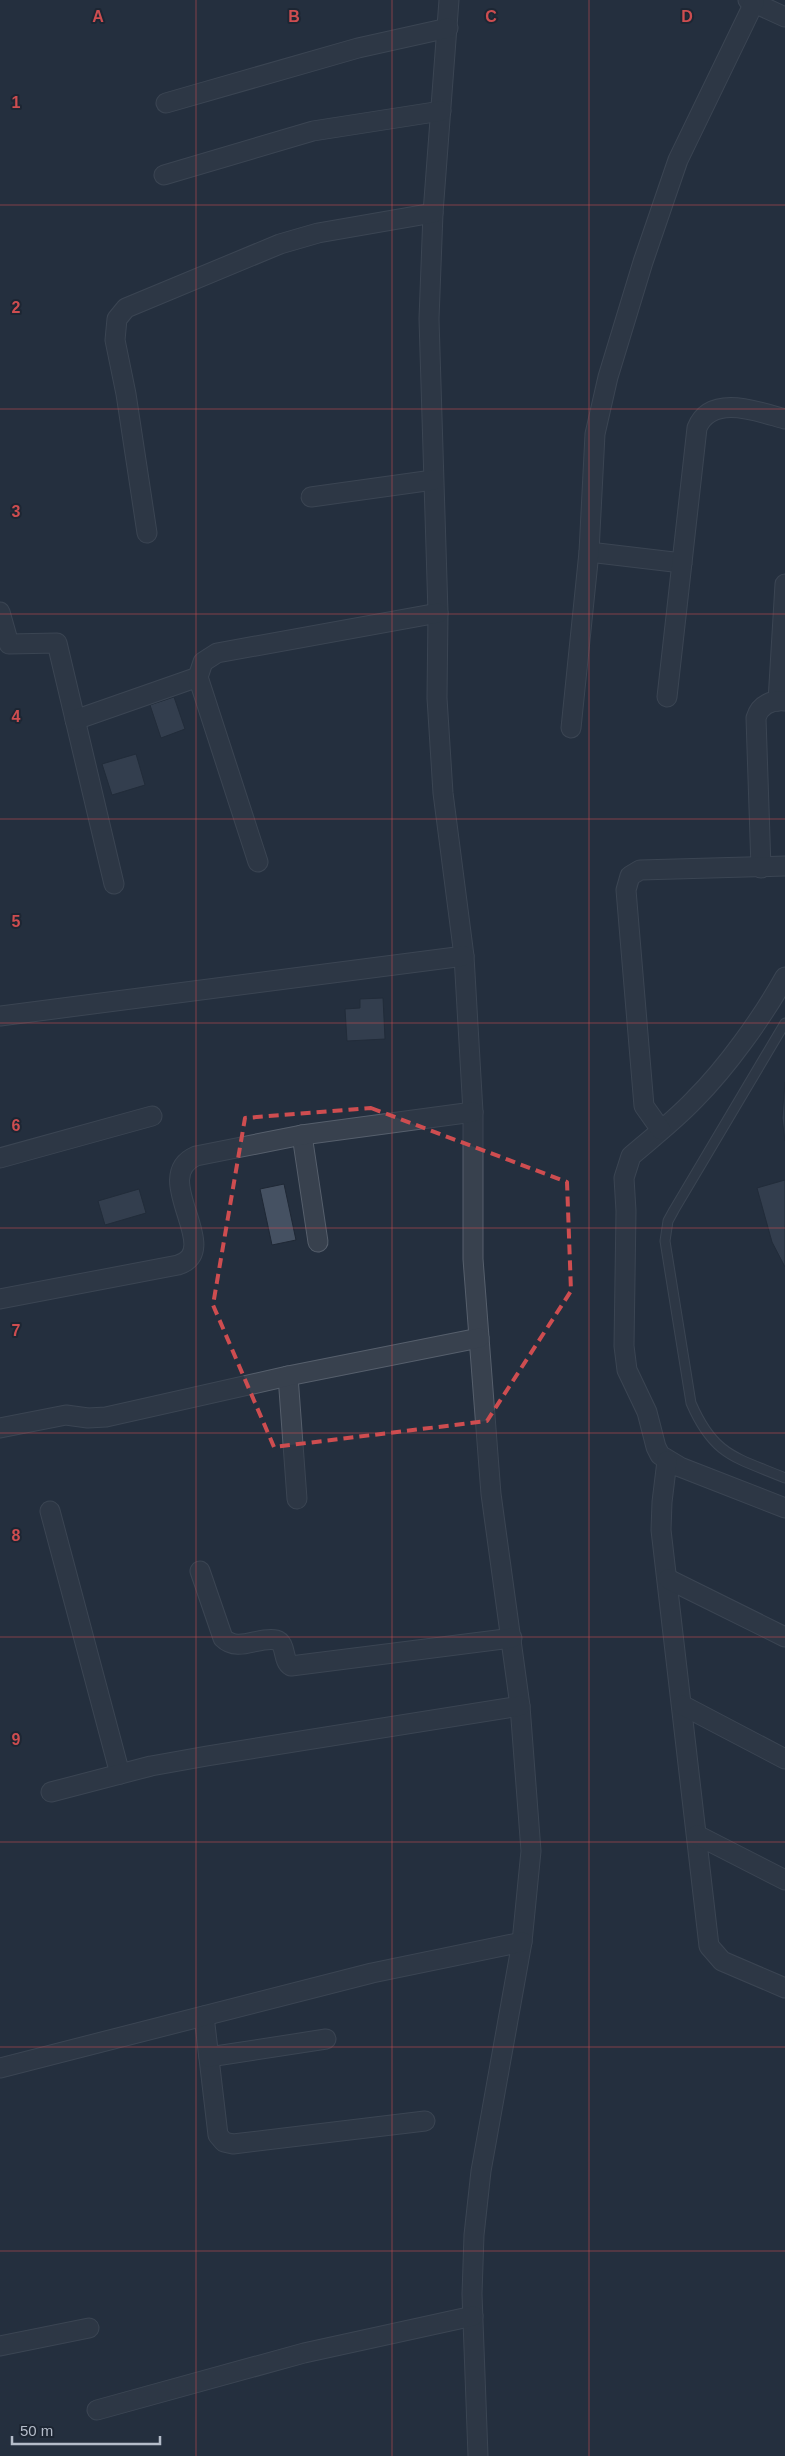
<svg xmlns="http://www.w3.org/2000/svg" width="785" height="2456" font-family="Arial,sans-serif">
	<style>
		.building { fill: #455162; stroke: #1f2835 }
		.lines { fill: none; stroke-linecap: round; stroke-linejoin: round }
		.lane-casing { stroke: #565f6c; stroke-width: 11 }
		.street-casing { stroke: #565f6c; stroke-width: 21 }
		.lane { stroke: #38414e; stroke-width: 9 }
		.street { stroke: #38414e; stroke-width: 19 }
		.marked { fill: none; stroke: #ce4d50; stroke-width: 4; stroke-dasharray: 10 6; stroke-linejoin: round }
		.grid { fill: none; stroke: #ce4d50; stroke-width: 1; stroke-opacity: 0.55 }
		.grid-label { font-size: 16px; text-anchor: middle; font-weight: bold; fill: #ce4d50; stroke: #1d2633; stroke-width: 4; stroke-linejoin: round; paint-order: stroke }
	</style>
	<rect width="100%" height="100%" fill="#242f3e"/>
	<g class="building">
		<path d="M174,697l11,32 -24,9 -11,-33z"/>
		<path d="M136,754l9,31 -33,10 -10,-31z"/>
		<path d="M383,998l2,41 -38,2 -2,-32 15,-1v-9z"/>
		<path d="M785,1082v59l-3,-23z"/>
		<path d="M785,1180v87l-13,-25 -15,-54z"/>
		<path d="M284,1184l12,56 -24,5 -12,-56z"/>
		<path d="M139,1189l7,24 -41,12 -7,-24z"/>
	</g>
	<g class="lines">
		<g class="lane-casing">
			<path id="lane" d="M785,1023l-111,187 -6,11 -3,20 26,162c23,53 44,54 94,75"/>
		</g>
		<g class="street-casing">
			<g id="street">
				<path d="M449,0l-16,213 -4,106 9,294 -1,85 6,95 21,163 9,156v147l18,235 29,212 11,145 -9,91 -41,229 -7,64 -2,59 6,162"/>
				<path d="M748,0l37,17"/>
				<path d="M166,103l192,-55 90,-20"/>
				<path d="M164,175l149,-44 128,-20"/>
				<path d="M311,497l122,-17"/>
				<path d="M147,533l-21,-139 -11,-54 2,-21 9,-11 154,-64 38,-11 115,-20"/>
				<path d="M589,552l93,11"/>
				<path d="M0,612l9,32 48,-1 57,241"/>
				<path d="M667,697l30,-269c14,-35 62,-16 88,-9"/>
				<path d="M778,701l7,-117"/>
				<path d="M75,720l123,-43"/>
				<path d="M571,728l18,-176 6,-118 13,-57 35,-115 35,-102 76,-157"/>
				<path d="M258,862l-60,-185 5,-15 14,-9 221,-40"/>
				<path d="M761,868l-5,-150c4,-14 16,-18 29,-17"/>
				<path d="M785,977c-23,41 -58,90 -91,123 -19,20 -42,38 -63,56l-7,22 2,33 -2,135 3,24 20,42 9,35 4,8 20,12 105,41"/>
				<path d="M0,1016l464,-60"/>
				<path d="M661,1130l-17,-24 -18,-216 4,-14 10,-6 145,-4"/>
				<path d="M302,1135l16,107"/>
				<path d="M0,1158l152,-42"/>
				<path d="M0,1299l178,-34c47,-15 -30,-88 18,-109l106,-21 171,-23"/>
				<path d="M288,1376l9,123"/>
				<path d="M0,1428l66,-13 22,3 18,-1 182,-41 191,-38"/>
				<path d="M667,1461l-5,41 -1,28 48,416 13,15 63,27"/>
				<path d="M50,1511l70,263"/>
				<path d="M200,1571l23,67c15,15 36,-2 53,2 11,3 6,21 15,26l221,-28"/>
				<path d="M668,1579l117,58"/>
				<path d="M682,1705l103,54"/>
				<path d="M51,1792l100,-26 56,-10 313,-50"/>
				<path d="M697,1835l88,45"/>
				<path d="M204,2016l14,119 6,7 9,2 192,-23"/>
				<path d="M209,2057l117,-18"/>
				<path d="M0,2068l372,-95 150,-31"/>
				<path d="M0,2346l89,-18"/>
				<path d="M97,2410l207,-57 169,-37"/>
			</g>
		</g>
		<use href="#lane" class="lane"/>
		<use href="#street" class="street"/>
	</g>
	<path d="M0 0H785V2456H0ZM371,1108l196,74 4,109 -84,130 -213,26 -61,-142 32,-187z" fill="#242f3e" fill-opacity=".55" fill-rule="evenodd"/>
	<path class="marked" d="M371,1108l196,74 4,109 -84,130 -213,26 -61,-142 32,-187z"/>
	<path class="grid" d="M196,0v2456M392,0v2456M589,0v2456M0,205h785M0,409h785M0,614h785M0,819h785M0,1023h785M0,1228h785M0,1433h785M0,1637h785M0,1842h785M0,2047h785M0,2251h785"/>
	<g class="grid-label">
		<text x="98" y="22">A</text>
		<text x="294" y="22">B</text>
		<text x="491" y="22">C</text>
		<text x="687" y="22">D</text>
		<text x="16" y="108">1</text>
		<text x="16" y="313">2</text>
		<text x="16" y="517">3</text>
		<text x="16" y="722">4</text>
		<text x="16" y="927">5</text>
		<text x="16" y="1131">6</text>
		<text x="16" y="1336">7</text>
		<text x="16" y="1541">8</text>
		<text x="16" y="1745">9</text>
	</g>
	<path d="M12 2436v8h148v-8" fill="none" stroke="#b4bcc9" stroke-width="2.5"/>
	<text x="20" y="2436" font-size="15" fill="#b4bcc9" stroke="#1d2633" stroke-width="4" paint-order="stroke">50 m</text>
</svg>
